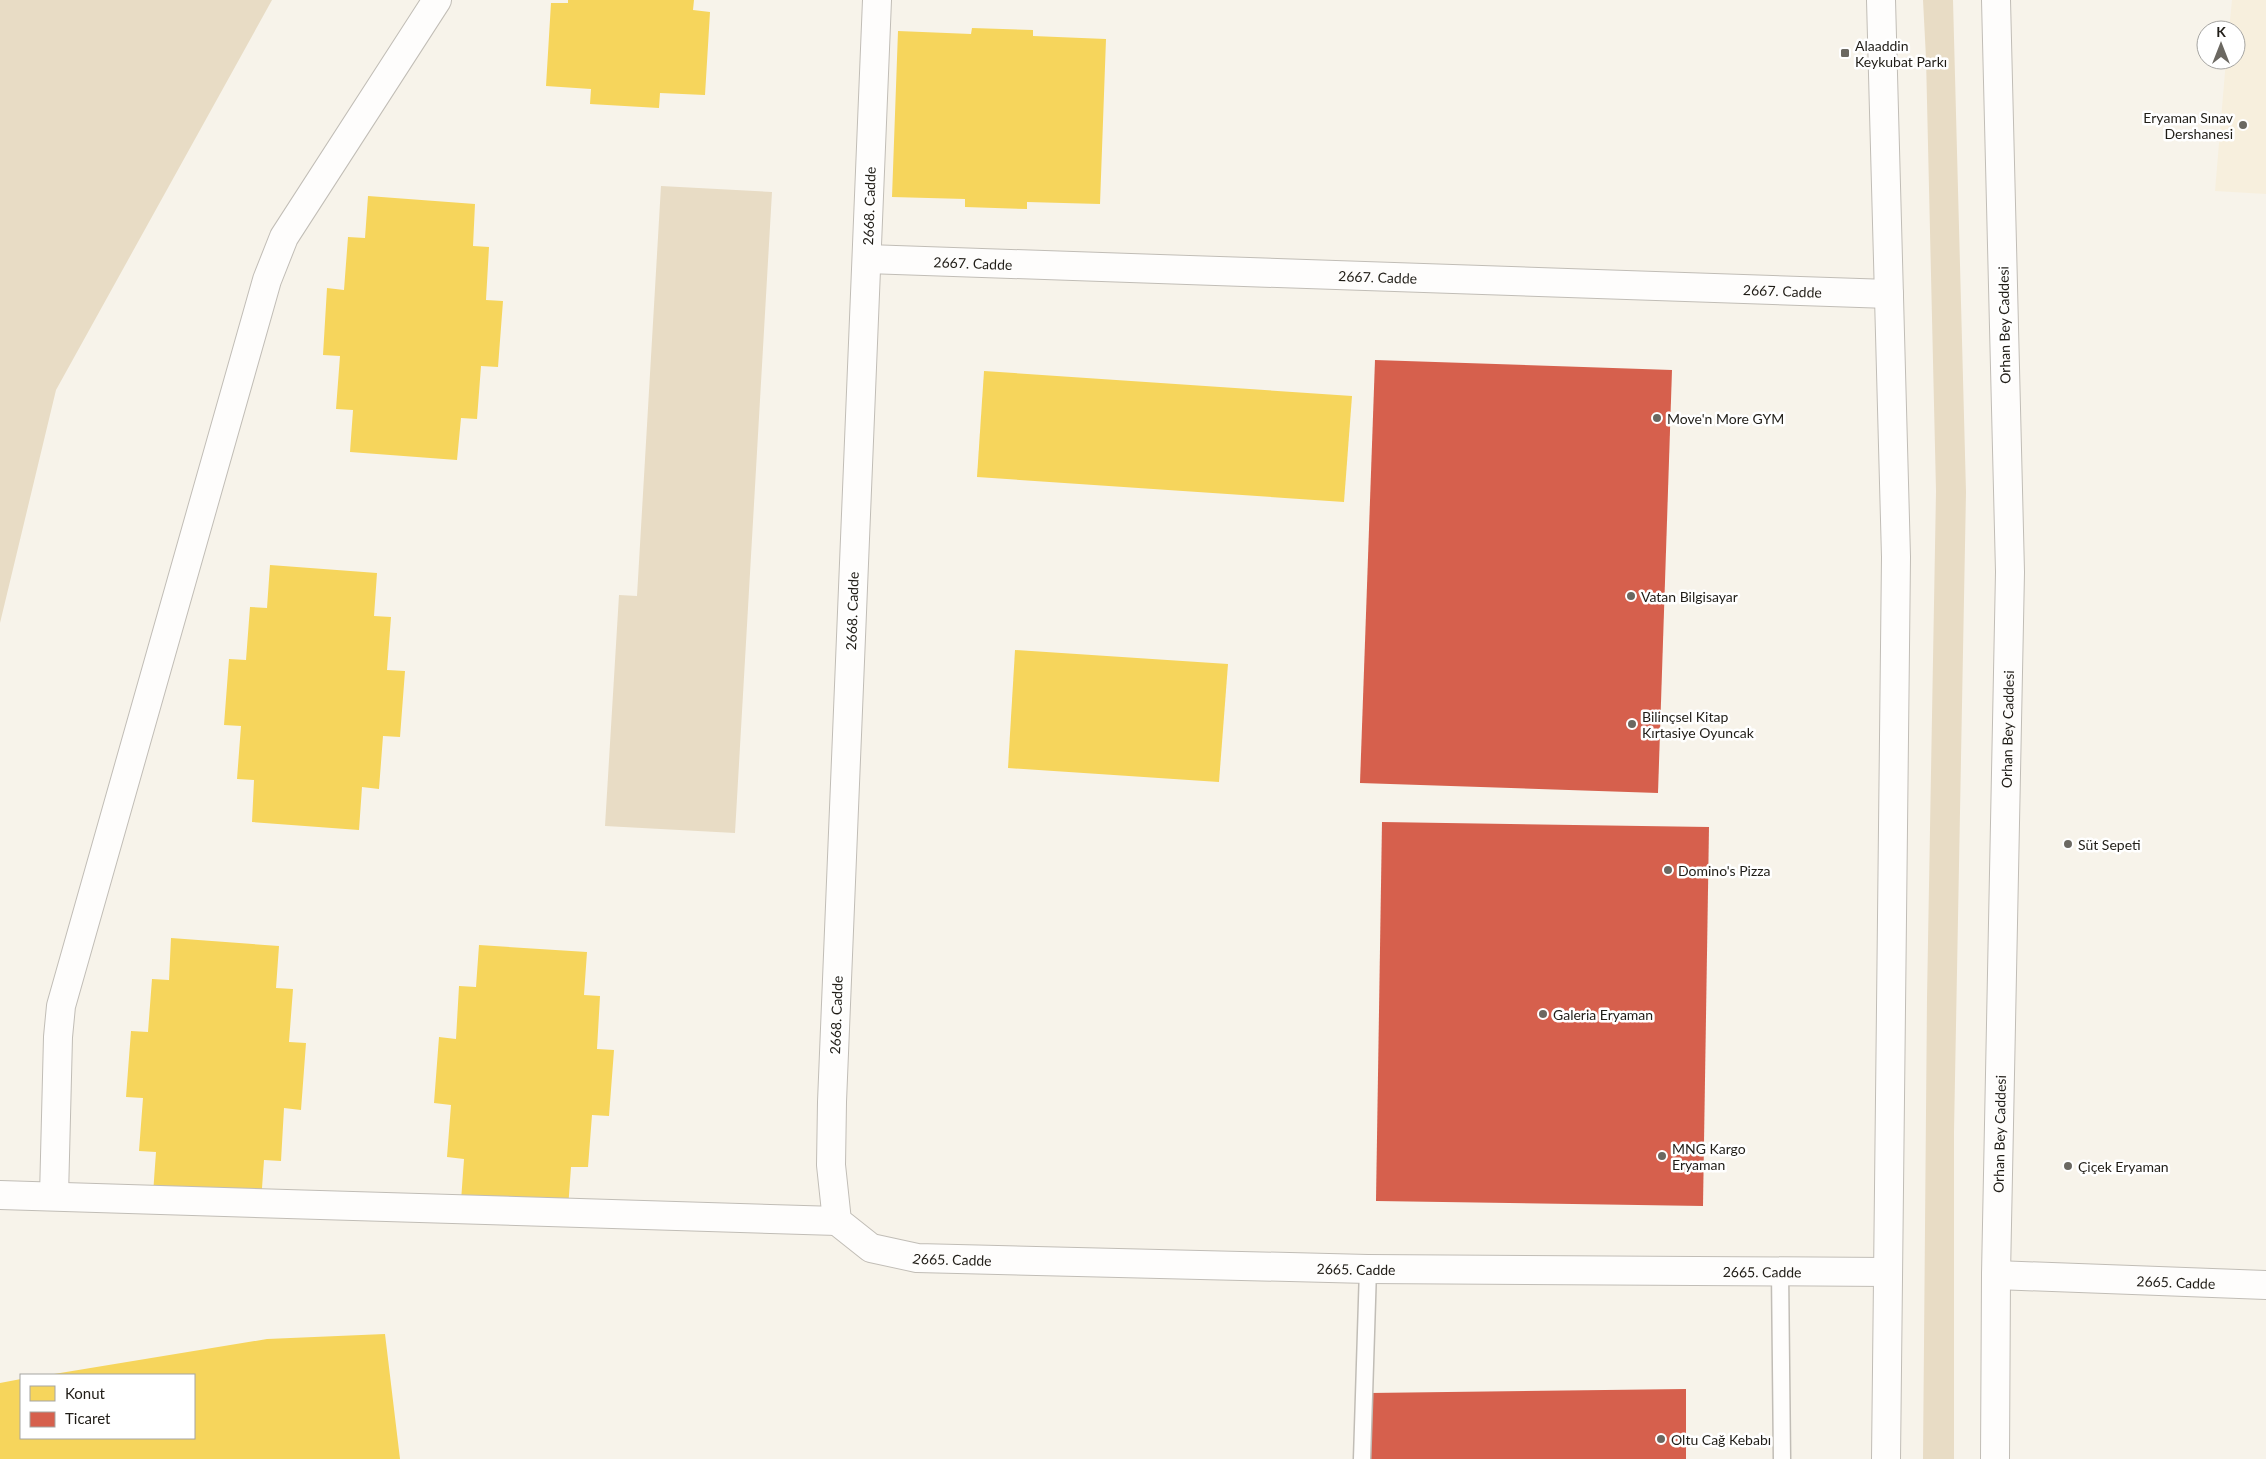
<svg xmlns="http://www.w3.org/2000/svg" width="2266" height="1459" font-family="Lato,sans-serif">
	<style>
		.built { fill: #f7efdd }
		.green { fill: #e8dcc5 }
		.homes { fill: #f6d55c }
		.shops { fill: #d6604d }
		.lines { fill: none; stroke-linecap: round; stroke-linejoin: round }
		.service-casing { stroke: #c1bdb6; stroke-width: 19 }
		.minor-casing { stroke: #c1bdb6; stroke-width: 30 }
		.tertiary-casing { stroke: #c1bdb6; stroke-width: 30 }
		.secondary-casing { stroke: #c1bdb6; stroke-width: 30 }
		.service { stroke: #fefdfc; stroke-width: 16 }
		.minor { stroke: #fefdfc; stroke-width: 28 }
		.tertiary { stroke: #fefdfc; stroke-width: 28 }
		.secondary { stroke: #fefdfc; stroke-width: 28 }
		.poi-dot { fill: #6b6861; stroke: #fff; stroke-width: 2 }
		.labels { text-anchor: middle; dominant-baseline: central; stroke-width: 5; stroke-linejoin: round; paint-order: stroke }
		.poi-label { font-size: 14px; fill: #201d17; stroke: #fff; text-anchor: start }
		.street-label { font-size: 14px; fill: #201d17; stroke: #fff }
	</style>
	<rect width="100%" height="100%" fill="#f7f3ea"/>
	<path class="built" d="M2232,0h34v194l-51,-3 11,-131h10v-30h-7z"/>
	<g class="green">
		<path d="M0,0h272l-216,390 -56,233z"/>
		<path d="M1923,0h30l13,492 -12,640v327h-31l4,-461 9,-507 -10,-433z"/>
		<path d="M661,186l111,6 -37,641 -130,-7 14,-231 18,1z"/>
	</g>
	<g class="homes">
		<path d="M568,0h126l-1,10 17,2 -5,83 -45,-2 -1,15 -69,-4 1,-15 -45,-3 5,-83h17z"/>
		<path d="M972,28l61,2v6l73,3 -6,165 -73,-2v7l-62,-2v-8l-73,-2 6,-166 73,3z"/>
		<path d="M368,196l107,8 -2,42 16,1 -3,53 17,1 -5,66 -17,-1 -4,53 -16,-1 -4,42 -107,-8 3,-42 -17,-1 4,-53 -17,-1 4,-67 17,2 4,-53 17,1z"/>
		<path d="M984,371l368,25 -8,106 -367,-25z"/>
		<path d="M1463,460l102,1 -1,39 10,14 4,12 -2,17 -9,13 -1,61 -105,-3z"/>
		<path d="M270,565l107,8 -3,43 17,1 -4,53 18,1 -5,66 -17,-1 -4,53 -17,-2 -3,43 -107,-8 2,-42 -17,-1 4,-53 -17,-1 5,-66 17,1 4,-53 17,1z"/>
		<path d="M1015,650l213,14 -9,118 -211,-14z"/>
		<path d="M171,938l108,8 -3,42 17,1 -4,53 17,1 -5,67 -17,-2 -3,53 -17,-1 -3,42 -108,-8 3,-42 -17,-1 4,-53 -17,-1 5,-66 17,1 4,-53 17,1z"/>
		<path d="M479,945l108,7 -3,43 16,1 -3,53 17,1 -5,66 -17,-1 -4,52h-17l-3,42 -107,-8 3,-42 -17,-2 4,-52 -17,-2 5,-66 17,2 3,-53 17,1z"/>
		<path d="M385,1334l15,125h-400v-76l21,-4v59h173v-63l-140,-1 213,-35z"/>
	</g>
	<g class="shops">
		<path d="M1375,360l297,10 -14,423 -298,-10z"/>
		<path d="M1382,822l327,5 -6,379 -327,-5z"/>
		<path d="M1686,1389v70h-318l1,-66z"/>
	</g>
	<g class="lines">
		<g class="service-casing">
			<g id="service">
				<path d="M1780,1270l2,189"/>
				<path d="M1362,1459l6,-190"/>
			</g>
		</g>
		<g class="minor-casing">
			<g id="minor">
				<path id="s1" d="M867,259l1022,35"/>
				<path d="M0,1195l837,26"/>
				<path d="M54,1196l4,-159 3,-31 206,-726 17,-43 153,-237"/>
			</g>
		</g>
		<g class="tertiary-casing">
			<g id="tertiary">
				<path id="s2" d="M877,0l-45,1102 -1,63 6,56 34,27 46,10 451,11 519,3"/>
				<path id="s3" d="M1996,1275l270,10"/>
			</g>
		</g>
		<g class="secondary-casing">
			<g id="secondary">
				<path d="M1881,0l15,557 -10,902"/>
				<path id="s4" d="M1995,1459l1,-184 14,-703 -14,-572"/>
			</g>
		</g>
		<use href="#service" class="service"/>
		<use href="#minor" class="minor"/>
		<use href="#tertiary" class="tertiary"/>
		<use href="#secondary" class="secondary"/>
	</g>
	<g class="poi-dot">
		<rect x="1840" y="48" width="10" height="10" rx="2.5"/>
		<circle cx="2243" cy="125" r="5"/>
		<circle cx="1657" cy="418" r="5"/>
		<circle cx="1631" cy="596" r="5"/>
		<circle cx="1632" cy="724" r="5"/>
		<circle cx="2068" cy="844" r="5"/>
		<circle cx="1668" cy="870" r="5"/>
		<circle cx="1543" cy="1014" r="5"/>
		<circle cx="1662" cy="1156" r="5"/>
		<circle cx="2068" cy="1166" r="5"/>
		<circle cx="1661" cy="1439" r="5"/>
	</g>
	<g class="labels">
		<g class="poi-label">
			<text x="1855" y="45">Alaaddin<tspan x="1855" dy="16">Keykubat Parkı</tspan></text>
			<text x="2233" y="117" text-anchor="end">Eryaman Sınav<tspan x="2233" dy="16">Dershanesi</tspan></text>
			<text x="1667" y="418">Move'n More GYM</text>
			<text x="1641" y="596">Vatan Bilgisayar</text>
			<text x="1642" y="716">Bilinçsel Kitap<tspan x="1642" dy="16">Kırtasiye Oyuncak</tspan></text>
			<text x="2078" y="844">Süt Sepeti</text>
			<text x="1678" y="870">Domino's Pizza</text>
			<text x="1553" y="1014">Galeria Eryaman</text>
			<text x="1672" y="1148">MNG Kargo<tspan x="1672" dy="16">Eryaman</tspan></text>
			<text x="2078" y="1166">Çiçek Eryaman</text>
			<text x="1671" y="1439">Oltu Cağ Kebabı</text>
		</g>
		<g class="street-label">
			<text transform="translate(869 206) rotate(-88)">2668. Cadde</text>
			<text stroke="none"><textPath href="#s1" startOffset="106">2667. Cadde</textPath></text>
			<text stroke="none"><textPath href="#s1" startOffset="511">2667. Cadde</textPath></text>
			<text stroke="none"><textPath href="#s1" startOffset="916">2667. Cadde</textPath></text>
			<text transform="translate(2004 325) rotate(-91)">Orhan Bey Caddesi</text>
			<text transform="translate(852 611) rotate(-88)">2668. Cadde</text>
			<text stroke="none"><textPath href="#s4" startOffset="730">Orhan Bey Caddesi</textPath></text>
			<text transform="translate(836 1015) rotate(-88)">2668. Cadde</text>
			<text stroke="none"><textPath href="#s4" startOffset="325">Orhan Bey Caddesi</textPath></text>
			<text stroke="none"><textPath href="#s2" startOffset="1348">2665. Cadde</textPath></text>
			<text stroke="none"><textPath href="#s2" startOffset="1752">2665. Cadde</textPath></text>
			<text stroke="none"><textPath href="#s2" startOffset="2158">2665. Cadde</textPath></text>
			<text stroke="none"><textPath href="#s3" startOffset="180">2665. Cadde</textPath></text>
		</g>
	</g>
	<rect x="20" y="1374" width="175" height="65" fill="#ffffff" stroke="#a6a5a2"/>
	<rect x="30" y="1386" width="25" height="15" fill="#f6d55c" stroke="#a6a5a2"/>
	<text x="65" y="1399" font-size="15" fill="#201d17">Konut</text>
	<rect x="30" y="1412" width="25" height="15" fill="#d6604d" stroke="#a6a5a2"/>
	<text x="65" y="1424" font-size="15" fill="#201d17">Ticaret</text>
	<g transform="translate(2221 45)"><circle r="24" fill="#ffffff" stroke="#a6a5a2"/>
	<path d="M0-4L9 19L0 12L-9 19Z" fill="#6b6861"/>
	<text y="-8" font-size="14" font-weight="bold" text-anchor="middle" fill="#201d17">K</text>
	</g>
</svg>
